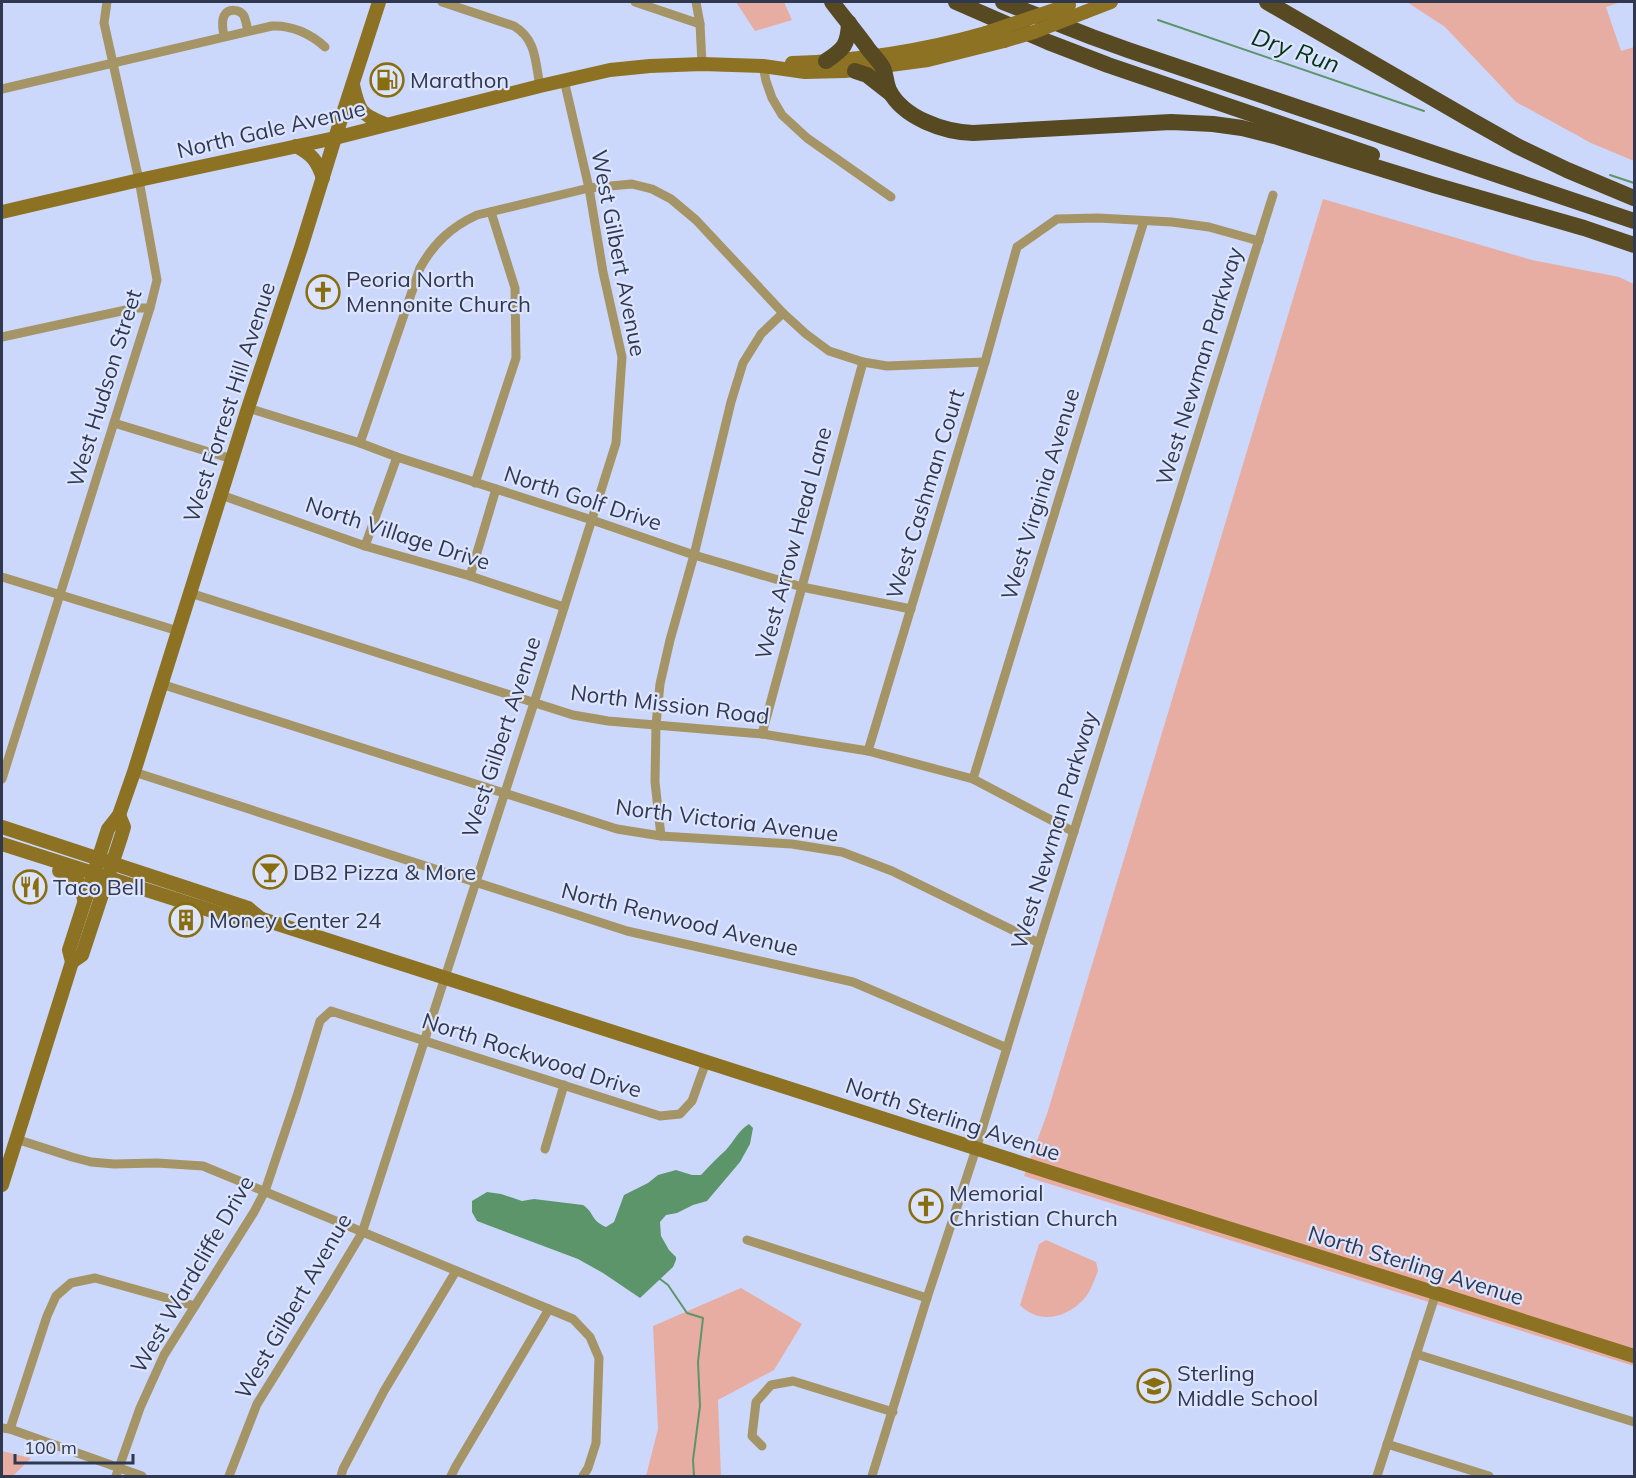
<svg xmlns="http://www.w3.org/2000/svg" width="1636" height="1478" font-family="Mulish,sans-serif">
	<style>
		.green { fill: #e7ada2 }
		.water { fill: #5d956a }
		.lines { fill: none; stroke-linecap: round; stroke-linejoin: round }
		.stream { stroke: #5d956a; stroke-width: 2 }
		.street { stroke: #a59466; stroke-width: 9 }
		.secondary { stroke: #8c7222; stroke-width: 14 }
		.highway { stroke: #574922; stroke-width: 16 }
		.secondary-bridge { stroke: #8c7222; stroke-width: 14 }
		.labels { text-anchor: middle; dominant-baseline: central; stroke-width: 4.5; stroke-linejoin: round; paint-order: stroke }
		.poi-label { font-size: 22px; fill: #303850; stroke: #dde5fe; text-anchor: start }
		.street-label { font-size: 22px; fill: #303850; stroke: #dde5fe }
		.water-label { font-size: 24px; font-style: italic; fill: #053316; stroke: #dde5fe }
	</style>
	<rect width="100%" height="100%" fill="#cbd8fc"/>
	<g class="green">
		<path d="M736,2h48l8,18 -37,11z"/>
		<path d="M1407,2h214l-15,5 15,44 13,-4v114l-43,-18 -75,-41 -71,-75z"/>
		<path d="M1323,199l209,61 87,17 15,7v1082l-610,-190 23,-62z"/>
		<path d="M1046,1240l50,22 2,9c-4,10 -8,22 -15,29 -18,19 -45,24 -63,5l19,-61z"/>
		<path d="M741,1288l61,36 -28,46 -56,30 3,76h-75l12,-47 -5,-103z"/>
		<path d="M2,1451l29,7 -18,18h-11z"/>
	</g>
	<path class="water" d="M749,1124l4,4 -3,16 -10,18 -33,39 -14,4 -16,8 -11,2 -6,7 1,14 8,14 7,7v3l-3,7 -33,31 -37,-25 -25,-14 -101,-38 -5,-9v-11l15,-9 14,2 21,7 12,-2 49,6c12,8 7,15 23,22l8,-5 10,-27 24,-12 10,-8 18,-5 16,5h9c8,-9 16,-17 25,-25 8,-9 12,-19 23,-26z"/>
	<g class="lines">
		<g class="stream">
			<path d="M1158,20l266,91"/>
			<path d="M1610,175l24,8"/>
			<path d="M660,1279l8,6 19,28 16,5 -5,44 2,44 -7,54 1,16"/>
		</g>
		<g class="street">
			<path d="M442,2l72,24c23,14 21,36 26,60"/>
			<path d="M635,2l65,22"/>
			<path d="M696,2l4,22 2,40"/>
			<path d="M224,36c-1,-6 -3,-14 0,-20 4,-8 16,-7 20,0 2,5 3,11 4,15"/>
			<path d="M763,66l3,15 6,17 10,17 25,23 84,59"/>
			<path d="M2,89l270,-63c20,-1 39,8 53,21"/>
			<path d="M2,337l133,-29h15"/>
			<path d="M248,408l112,35 37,14 195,63 102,35 108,32 109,22"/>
			<path d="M114,423l118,36"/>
			<path d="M360,443l60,-175c14,-25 31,-41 57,-53l112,-27 43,-4 20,5 19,10 25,21 87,93 23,21 23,17 34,11 24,4 98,-4"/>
			<path d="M475,483l41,-125 -1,-70 -24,-76"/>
			<path d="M221,495l144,51 105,30 94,31"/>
			<path d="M365,546l32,-89"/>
			<path d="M470,576l26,-87"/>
			<path d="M2,577l176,54"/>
			<path d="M190,593l383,122 35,6 154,13 106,17 105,28 101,53"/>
			<path d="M161,684l456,145 44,7 131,8 50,8 50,19 147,72"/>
			<path d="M762,734l101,-372"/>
			<path d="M868,751l117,-389 32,-115 40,-28 41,-1 74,4 37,5 50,14"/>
			<path d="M134,772l493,159 226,51 154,66"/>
			<path d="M2,779l148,-471 7,-28 -18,-100 -35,-157 3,-21"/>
			<path d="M973,779l171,-558"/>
			<path d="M661,836l-6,-54 1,-57 4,-41 10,-44 24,-85 37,-153 12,-39 18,-29 22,-21"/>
			<path d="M16,1139l56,18 19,5 23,2 43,-1 46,3 370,153 17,18 9,21 -3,85 -8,25 -5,8"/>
			<path d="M545,1149l19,-64"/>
			<path d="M747,1240l180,58"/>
			<path d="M1416,1354l218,68"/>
			<path d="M2,1428l8,1 132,47"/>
			<path d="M10,1429l37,-113 9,-20 15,-13 24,-5 100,28"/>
			<path d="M1387,1444l102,32"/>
			<path d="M762,1446l-10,-10 4,-34 15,-17 22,-4 100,31"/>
			<path d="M116,1476l24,-68 24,-53 90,-143 11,-21 32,-95 23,-75 11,-10 329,105 20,-2 12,-13 14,-39"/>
			<path d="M229,1476l28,-72 69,-111 36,-60 172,-530 82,-260 6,-86 -19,-85 -14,-84 -25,-108"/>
			<path d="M341,1476l2,-7 41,-78 72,-120"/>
			<path d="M451,1476l5,-10 93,-157"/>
			<path d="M872,1476l55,-178 49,-149 63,-206 234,-748"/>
			<path d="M1377,1476l59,-183"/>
		</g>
		<g class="secondary">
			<path d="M1085,12l26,-10"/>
			<path d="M792,63c66,-2 130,-12 194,-30"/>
			<path d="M353,85c6,26 7,29 32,39"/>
			<path d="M296,146c17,9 21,15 27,32"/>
			<path d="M2,212l137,-32 196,-42 205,-52 70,-16 40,-4 52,-2 61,2 42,6 40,-1 83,-11 76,-19"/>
			<path d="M2,827l246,81 12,10"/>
			<path d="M2,844l223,71 18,5 19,-1 806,259 368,115 198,63"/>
			<path d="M59,871c20,7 20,8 25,28"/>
			<path d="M72,962l10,-7 39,-118 3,-10 -5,-12"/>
			<path d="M2,1185l70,-223 -3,-12 39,-121 11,-14 15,-43 114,-364 53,-160 34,-110 44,-136"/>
		</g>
		<g class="highway">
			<path d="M832,2c12,16 25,31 37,48 4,5 11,12 14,18 3,7 3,15 6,22 14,28 55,42 84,43l198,-11 42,2 29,4 36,9 156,48 150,43 50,17"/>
			<path d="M956,2l92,40 60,23 264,90"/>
			<path d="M1003,2l89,35 36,13 506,171"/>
			<path d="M1267,2l202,117 48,27 50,24 67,28"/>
			<path d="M826,61c18,-12 22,-16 23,-38"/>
			<path d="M855,71l12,4 23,18"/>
		</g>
		<g class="secondary-bridge">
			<path d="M986,33l83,-28"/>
			<path d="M1004,41l30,-9 51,-20"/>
		</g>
	</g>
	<defs>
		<g id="fuel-ring" transform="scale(1.725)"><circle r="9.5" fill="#dde5fe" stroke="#896e0f" stroke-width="1.5"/><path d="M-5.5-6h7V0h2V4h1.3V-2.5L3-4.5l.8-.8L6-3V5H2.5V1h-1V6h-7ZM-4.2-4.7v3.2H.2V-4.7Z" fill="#896e0f"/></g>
		<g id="church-ring" transform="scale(1.725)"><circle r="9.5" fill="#dde5fe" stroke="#896e0f" stroke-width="1.5"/><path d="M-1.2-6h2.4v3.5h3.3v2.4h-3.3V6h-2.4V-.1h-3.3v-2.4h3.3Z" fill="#896e0f"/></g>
		<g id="bar-ring" transform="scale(1.725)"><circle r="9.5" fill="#dde5fe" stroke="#896e0f" stroke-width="1.5"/><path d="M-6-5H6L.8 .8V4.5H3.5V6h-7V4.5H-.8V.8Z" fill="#896e0f"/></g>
		<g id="restaurant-ring" transform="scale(1.725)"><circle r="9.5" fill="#dde5fe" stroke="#896e0f" stroke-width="1.5"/><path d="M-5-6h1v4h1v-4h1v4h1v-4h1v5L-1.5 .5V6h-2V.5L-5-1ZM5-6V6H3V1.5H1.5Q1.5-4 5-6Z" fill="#896e0f"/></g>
		<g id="building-ring" transform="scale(1.725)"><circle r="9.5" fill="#dde5fe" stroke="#896e0f" stroke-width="1.5"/><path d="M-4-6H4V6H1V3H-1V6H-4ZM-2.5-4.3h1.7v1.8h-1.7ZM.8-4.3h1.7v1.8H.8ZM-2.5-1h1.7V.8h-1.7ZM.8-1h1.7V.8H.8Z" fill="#896e0f"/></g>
		<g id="school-ring" transform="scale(1.725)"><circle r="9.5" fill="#dde5fe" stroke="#896e0f" stroke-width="1.5"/><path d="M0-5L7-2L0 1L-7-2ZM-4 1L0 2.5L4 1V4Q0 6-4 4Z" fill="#896e0f"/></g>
	</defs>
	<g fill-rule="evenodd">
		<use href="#fuel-ring" x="387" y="80"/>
		<use href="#church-ring" x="323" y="292"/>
		<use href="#bar-ring" x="270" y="872"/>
		<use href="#restaurant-ring" x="30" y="887"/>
		<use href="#building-ring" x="186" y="920"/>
		<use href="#church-ring" x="926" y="1206"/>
		<use href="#school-ring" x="1154" y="1386"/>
	</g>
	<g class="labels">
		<g class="poi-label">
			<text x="410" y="80">Marathon</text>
			<text x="346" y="279">Peoria North<tspan x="346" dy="25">Mennonite Church</tspan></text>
			<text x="293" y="872">DB2 Pizza &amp; More</text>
			<text x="53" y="887">Taco Bell</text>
			<text x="209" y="920">Money Center 24</text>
			<text x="949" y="1193">Memorial<tspan x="949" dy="25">Christian Church</tspan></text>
			<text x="1177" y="1373">Sterling<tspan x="1177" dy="25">Middle School</tspan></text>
		</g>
		<g class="street-label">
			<text transform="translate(271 129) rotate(-13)">North Gale Avenue</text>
			<text transform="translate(619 253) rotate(79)">West Gilbert Avenue</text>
			<text transform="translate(1199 366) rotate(-73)">West Newman Parkway</text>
			<text transform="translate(104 388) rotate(-73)">West Hudson Street</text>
			<text transform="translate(229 402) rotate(-72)">West Forrest Hill Avenue</text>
			<text transform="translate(925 494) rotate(-73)">West Cashman Court</text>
			<text transform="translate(1040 494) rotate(-73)">West Virginia Avenue</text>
			<text transform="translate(583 498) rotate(18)">North Golf Drive</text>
			<text transform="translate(398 533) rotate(18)">North Village Drive</text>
			<text transform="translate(793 543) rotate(-75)">West Arrow Head Lane</text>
			<text transform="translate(670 704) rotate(7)">North Mission Road</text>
			<text transform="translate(501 737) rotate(-72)">West Gilbert Avenue</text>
			<text transform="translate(727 820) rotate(7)">North Victoria Avenue</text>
			<text transform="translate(1054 830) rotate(-73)">West Newman Parkway</text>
			<text transform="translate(680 919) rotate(14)">North Renwood Avenue</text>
			<text transform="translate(532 1055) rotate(18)">North Rockwood Drive</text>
			<text transform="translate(953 1119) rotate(18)">North Sterling Avenue</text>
			<text transform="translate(1416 1265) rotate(17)">North Sterling Avenue</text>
			<text transform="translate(192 1274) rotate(-60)">West Wardcliffe Drive</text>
			<text transform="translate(293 1306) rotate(-60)">West Gilbert Avenue</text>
		</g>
		<g class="water-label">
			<text transform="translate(1296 50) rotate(19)">Dry Run</text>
		</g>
	</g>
	<rect width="1636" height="1478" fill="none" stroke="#303850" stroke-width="6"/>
	<path d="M15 1454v9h118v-9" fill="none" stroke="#303850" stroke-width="3"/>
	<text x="24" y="1454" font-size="18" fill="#303850" stroke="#dde5fe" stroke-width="4.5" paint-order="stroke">100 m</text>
</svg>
